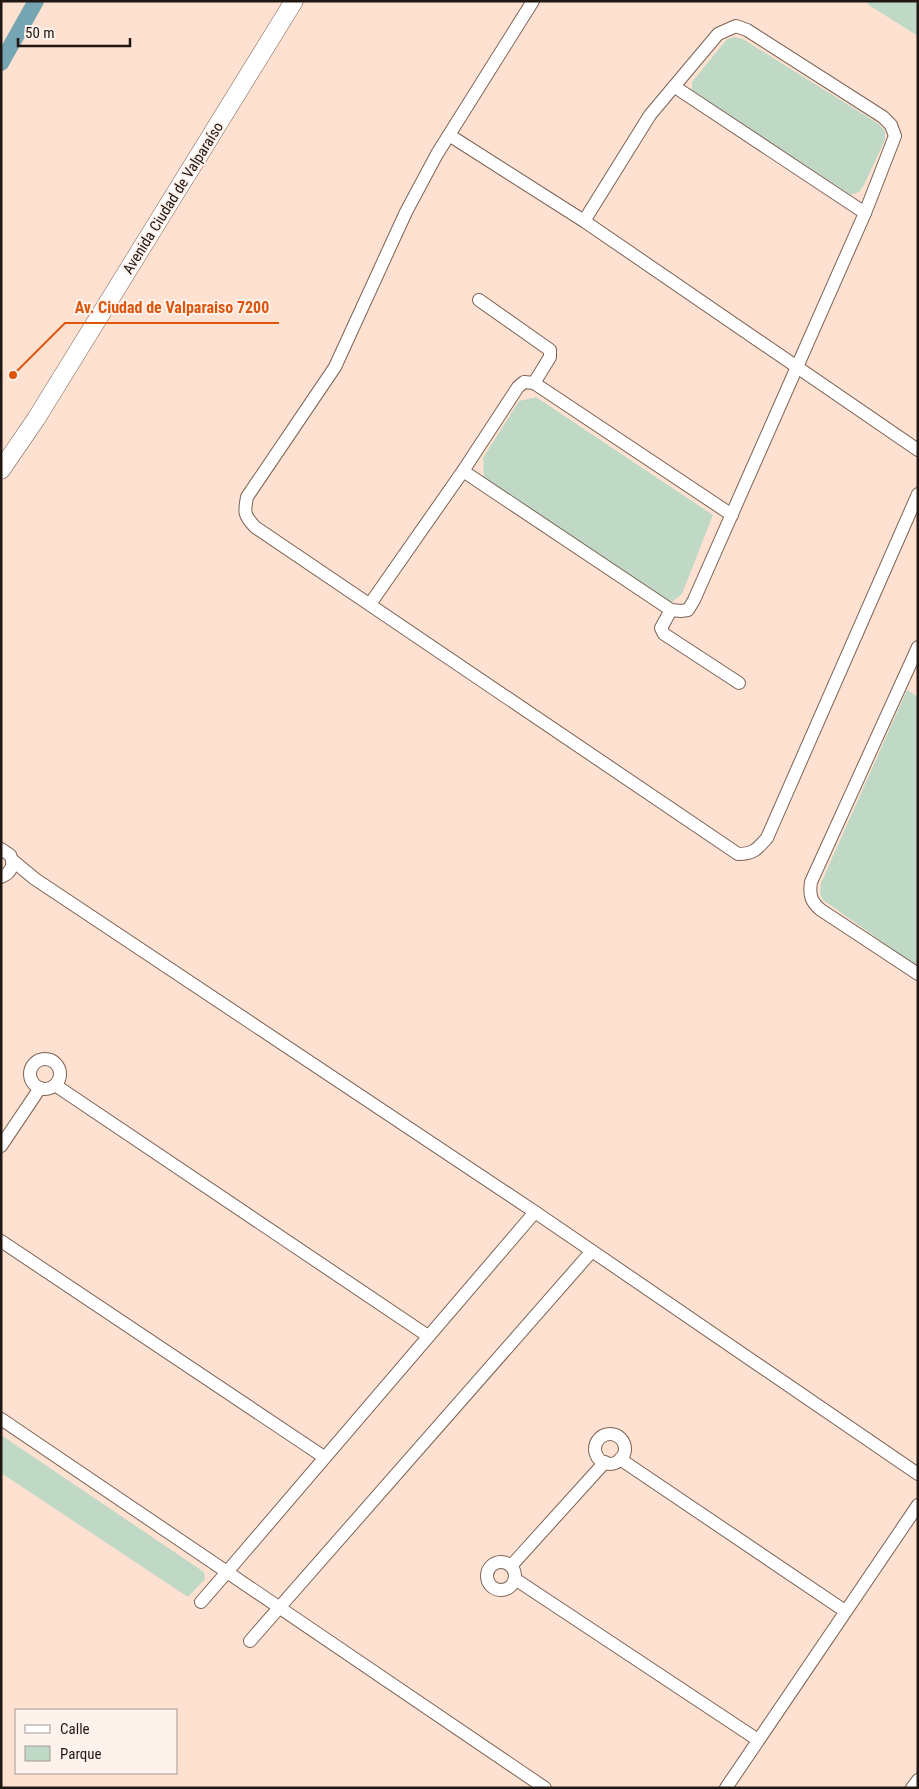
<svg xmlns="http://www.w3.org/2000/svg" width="919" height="1789" font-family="'Roboto Condensed',sans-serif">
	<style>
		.green { fill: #c0d9c6 }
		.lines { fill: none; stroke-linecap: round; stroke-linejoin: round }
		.canal { stroke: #75a5b3; stroke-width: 16 }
		.minor-casing { stroke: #7b6355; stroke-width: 14 }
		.secondary-casing { stroke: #7b6355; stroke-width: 19 }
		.minor { stroke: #fff; stroke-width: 12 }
		.secondary { stroke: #fff; stroke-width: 18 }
		.labels { text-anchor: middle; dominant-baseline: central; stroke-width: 4; stroke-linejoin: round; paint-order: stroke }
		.street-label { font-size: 15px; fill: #211712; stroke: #fef2ec }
		.leader { fill: none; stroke: #de560c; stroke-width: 2 }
		.callout-dot { fill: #de560c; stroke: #fef2ec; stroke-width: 2 }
		.callout-label { font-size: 16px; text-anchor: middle; font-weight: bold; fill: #de560c; stroke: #fef2ec; stroke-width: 4; stroke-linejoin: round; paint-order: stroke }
	</style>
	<rect width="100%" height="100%" fill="#fee1d1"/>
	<g class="green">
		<path d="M869,1h49v35l-51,-32z"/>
		<path d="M735,37l8,2 136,85 6,7v9l-21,45 -5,7 -8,3 -159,-105v-8l35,-43z"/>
		<path d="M536,397l177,118 -31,79 -11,9 -187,-126 -1,-19 36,-57z"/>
		<path d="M907,690l11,7v267h-4l-91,-64 -3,-6 1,-11z"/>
		<path d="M1,1435l203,137 1,7 -17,18 -187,-124z"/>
	</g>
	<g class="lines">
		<path class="canal" d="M1,63l35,-62"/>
		<g class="minor-casing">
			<g id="minor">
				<path d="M533,1l-96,153 -31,58 -71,155 -88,130c-3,16 -3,18 8,30l483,327c16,0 19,-5 29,-16l151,-344"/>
				<path d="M675,87l190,126"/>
				<path d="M449,135l135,86 334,229"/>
				<path d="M479,300l71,50v7l-16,26"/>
				<path d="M463,471l208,139 10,1 7,-1 6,-10 171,-387 30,-77 -4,-11 -8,-8 -136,-87 -11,-4 -18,8 -68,81 -66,106"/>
				<path d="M370,604l93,-133 55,-84 6,-5 10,1 198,132"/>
				<path d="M671,610l-10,18 3,6 75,49"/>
				<path d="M918,647l-107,235c-2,13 0,20 10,28l97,64"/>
				<path d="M1,849l9,6c5,10 1,18 -9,22"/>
				<circle cx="45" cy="1074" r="15"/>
				<path d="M55,1085l373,251"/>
				<path d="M1,1146l39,-58"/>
				<path d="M535,1212l383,262"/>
				<path d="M1,1241l323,216"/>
				<path d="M1,1419l226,153 308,-360 -500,-333 -23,-19"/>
				<circle cx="610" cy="1449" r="15"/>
				<path d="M620,1459l225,152"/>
				<circle cx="501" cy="1576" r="14"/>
				<path d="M511,1566l94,-104"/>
				<path d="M515,1579l243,161"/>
				<path d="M201,1602l26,-30 318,216"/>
				<path d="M250,1641l342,-390"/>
				<path d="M726,1788l192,-283"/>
				<path d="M912,1788l6,-8"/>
			</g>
		</g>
		<g class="secondary-casing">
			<path id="secondary" d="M1,470l35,-51 258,-418"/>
		</g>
		<use href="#minor" class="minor"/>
		<use href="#secondary" class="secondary"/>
	</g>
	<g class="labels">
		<g class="street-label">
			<text transform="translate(173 198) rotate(-58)">Avenida Ciudad de Valparaíso</text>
		</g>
	</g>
	<path class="leader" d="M13 375L65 323H279"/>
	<circle class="callout-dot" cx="13" cy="375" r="5"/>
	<g class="callout-label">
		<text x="172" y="313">Av. Ciudad de Valparaiso 7200</text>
	</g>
	<rect width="919" height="1789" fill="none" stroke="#211712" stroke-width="5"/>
	<rect x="15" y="1709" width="162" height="65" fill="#fef2ec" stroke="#a69a95"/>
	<rect x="25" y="1725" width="25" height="8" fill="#ffffff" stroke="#a69a95"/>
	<text x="60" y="1734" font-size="15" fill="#211712">Calle</text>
	<rect x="25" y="1746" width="25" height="15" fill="#c0d9c6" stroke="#a69a95"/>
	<text x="60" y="1759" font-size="15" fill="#211712">Parque</text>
	<path d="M18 38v8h112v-8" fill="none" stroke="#211712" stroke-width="2.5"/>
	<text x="25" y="38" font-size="15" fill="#211712" stroke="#fef2ec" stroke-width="4" paint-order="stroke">50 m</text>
</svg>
